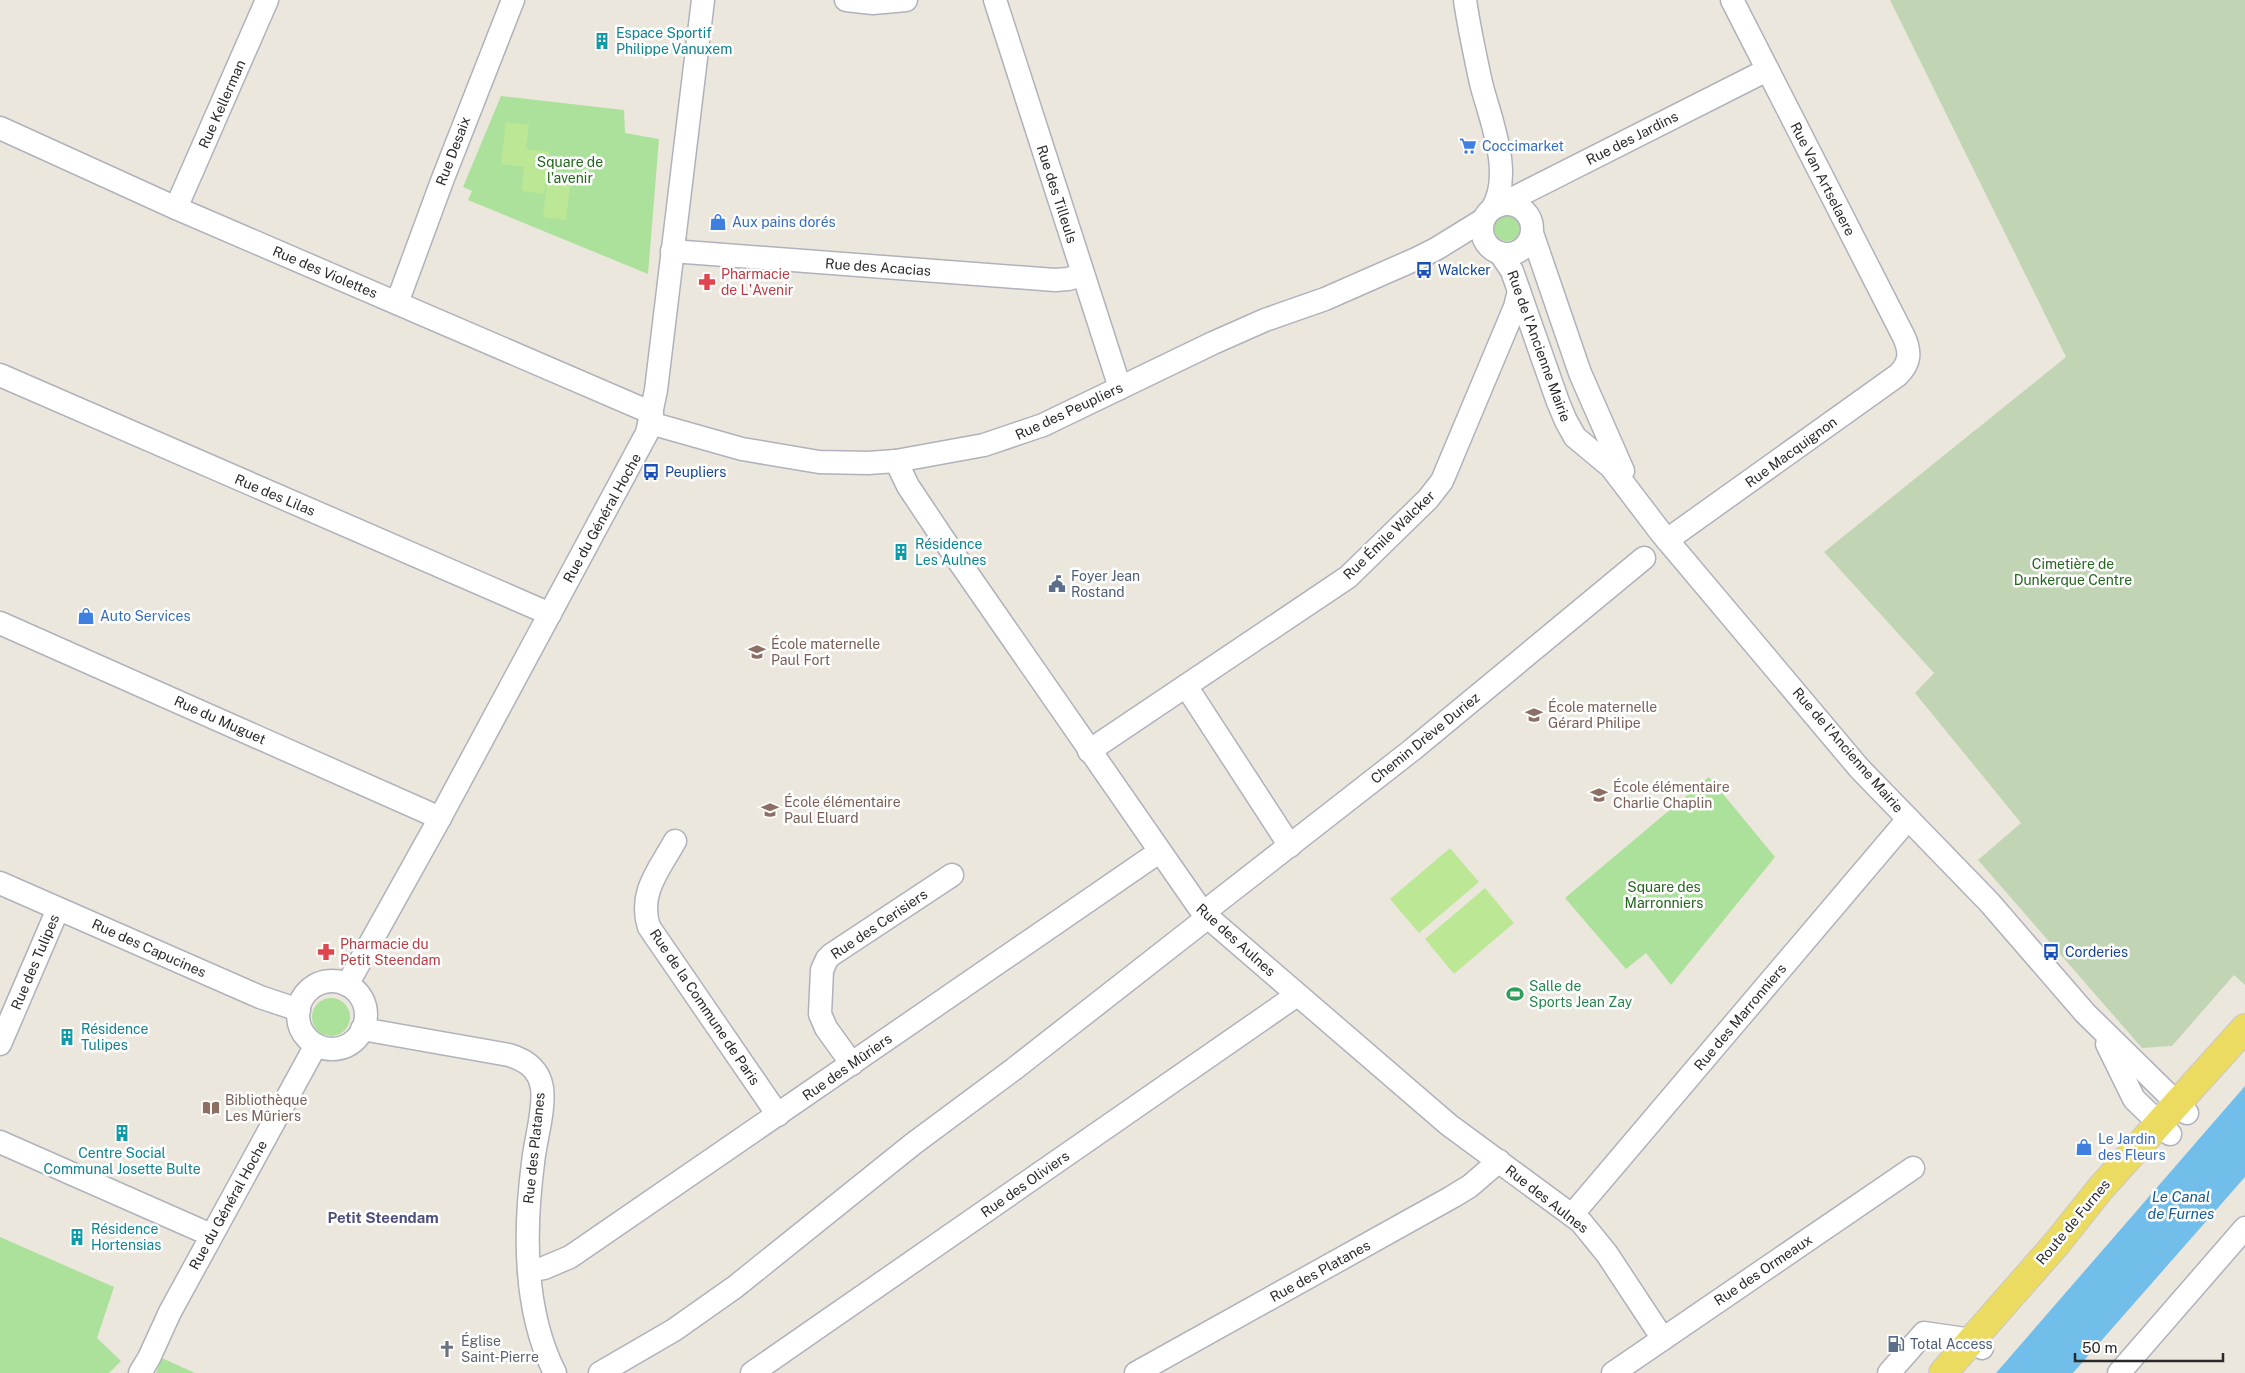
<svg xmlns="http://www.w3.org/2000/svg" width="2245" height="1373" font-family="'Public Sans',sans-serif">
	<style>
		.green { fill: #abe19a }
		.cemetery { fill: #c1d5b4 }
		.pitch { fill: #bce896 }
		.water { fill: #72beeb }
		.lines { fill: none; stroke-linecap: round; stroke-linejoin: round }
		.minor-casing { stroke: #b0b1bd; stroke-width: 25 }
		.major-casing { stroke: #c8c8c8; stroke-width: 30 }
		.minor { stroke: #fff; stroke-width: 22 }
		.major { stroke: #ecdb61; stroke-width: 28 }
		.labels { text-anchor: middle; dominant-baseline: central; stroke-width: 5; stroke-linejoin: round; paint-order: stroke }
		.culture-label { font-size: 14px; fill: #0d838f; stroke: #fff; text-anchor: start }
		.street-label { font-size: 14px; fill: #2a2a2a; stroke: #fff }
		.shop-label { font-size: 14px; fill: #366cbe; stroke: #fff; text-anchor: start }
		.park-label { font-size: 14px; fill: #23651c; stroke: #fff }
		.transit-label { font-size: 14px; fill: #164399; stroke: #fff; text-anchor: start }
		.health-label { font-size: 14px; fill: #be3a42; stroke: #fff; text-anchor: start }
		.service-label { font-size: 14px; fill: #4e5e75; stroke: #fff; text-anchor: start }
		.education-label { font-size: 14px; fill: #785e54; stroke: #fff; text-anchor: start }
		.leisure-label { font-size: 14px; fill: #27864d; stroke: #fff; text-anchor: start }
		.worship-label { font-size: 14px; fill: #5b616d; stroke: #fff; text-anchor: start }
		.water-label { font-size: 15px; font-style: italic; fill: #115a97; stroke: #fff }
		.neighbourhood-label { font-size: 15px; font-weight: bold; fill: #4c4f7a; stroke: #fff }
	</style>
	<rect width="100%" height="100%" fill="#ece7dd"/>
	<g class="green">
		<path d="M501,96l123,14 1,23 34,6 -11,135 -180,-74 4,-9 -9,-4z"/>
		<circle cx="1507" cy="228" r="13"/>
		<path d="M1709,777l66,80 -104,128 -25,-32 -20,16 -61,-71z"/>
		<circle cx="331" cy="1017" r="19"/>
		<path d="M0,1237l114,50 -17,51 24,23 -12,12h-109z"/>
		<path d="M162,1358l33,15h-39z"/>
	</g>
	<path class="cemetery" d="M1890,0h355v985l-11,-10 -62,71 -30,2 -164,-188 43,-37 -106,-130 19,-20 -110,-121 242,-195z"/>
	<g class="pitch">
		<path d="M506,122l23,3 -3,24 23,3 -5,42 -22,-3 2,-24 -23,-3z"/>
		<path d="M548,176l23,2 -5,42 -23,-3z"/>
		<path d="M1450,848l29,34 -60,51 -29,-34z"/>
		<path d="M1485,888l29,35 -60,51 -29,-35z"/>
	</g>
	<path class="water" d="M2245,1086v91l-172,196h-77z"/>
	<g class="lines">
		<g class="minor-casing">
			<g id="minor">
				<path d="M846,0l27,3 33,-3"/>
				<path d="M995,0l125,388"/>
				<path d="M1465,0c4,28 10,55 16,83 9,36 33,91 11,126"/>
				<path d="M0,128l176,80 476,205"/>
				<circle cx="1507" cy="229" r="25"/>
				<path d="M1498,206l269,-136"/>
				<path d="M176,208l91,-208"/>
				<path d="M1532,233l48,140 43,98"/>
				<path d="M672,251l383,29 13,-1 15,-4"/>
				<path d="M1500,253l12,18 46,131 8,19 9,16 36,30 51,67 197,234 130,134 96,111 102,100"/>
				<path d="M397,303l45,-122 71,-181"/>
				<path d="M0,375l550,239"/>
				<path d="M650,423l92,26 77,13 49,1 28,-2 88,-16 59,-20 170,-82 52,-23 60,-21 91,-40 20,-10 47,-29"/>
				<path d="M896,461l12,25 34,51 261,376 246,212 132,97 26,32 56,85"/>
				<path d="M1667,540l231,-165c12,-12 13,-22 6,-38l-172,-337"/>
				<path d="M0,623l440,195"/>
				<path d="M1186,686l104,160"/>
				<path d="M1089,751l259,-174 80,-78 14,-18 73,-174 4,-16"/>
				<path d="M675,841c-16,29 -37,52 -26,86l129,188"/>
				<path d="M0,883l260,114 39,13"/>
				<path d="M1203,913l209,-163 232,-192"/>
				<circle cx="332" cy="1015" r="34"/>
				<path d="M347,985l93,-167 207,-385 9,-43 47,-390"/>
				<path d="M362,1029l147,26c17,5 30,14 33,33 3,22 -7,53 -9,75 -9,69 -10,147 22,210"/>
				<path d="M0,1044l58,-135"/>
				<path d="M2107,1044l27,55 36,35"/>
				<path d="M852,1064l-26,-36 -6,-14 2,-44 5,-11 4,-4 121,-80"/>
				<path d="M0,1142l211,93"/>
				<path d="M1572,1215l336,-396"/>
				<path d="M529,1271l15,-3 26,-11 589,-405"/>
				<path d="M140,1373l9,-15 21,-46 146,-267"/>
				<path d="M600,1373l74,-43 61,-43 178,-143 101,-75 193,-151"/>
				<path d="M752,1373l545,-378"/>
				<path d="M1136,1373l316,-176 18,-11 29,-25"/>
				<path d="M1613,1373l300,-205"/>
				<path d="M1889,1373l35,-40 48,7 10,8"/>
				<path d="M2119,1373l126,-145"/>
			</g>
		</g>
		<g class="major-casing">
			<path id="major" d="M1943,1373l114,-130 43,-54 145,-161"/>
		</g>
		<use href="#minor" class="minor"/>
		<use href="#major" class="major"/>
	</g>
	<defs>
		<g id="building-bare" transform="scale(1.35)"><path d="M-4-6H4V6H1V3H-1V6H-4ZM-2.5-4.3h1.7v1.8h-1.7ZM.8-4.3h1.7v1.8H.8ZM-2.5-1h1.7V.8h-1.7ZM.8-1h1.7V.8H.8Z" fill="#0f9aa8" stroke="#fff" stroke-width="2.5" paint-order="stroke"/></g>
		<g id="supermarket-bare" transform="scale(1.35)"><path d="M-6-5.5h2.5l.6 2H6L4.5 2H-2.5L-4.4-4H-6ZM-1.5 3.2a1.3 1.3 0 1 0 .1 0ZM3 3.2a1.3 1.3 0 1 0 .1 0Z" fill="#3f7fe0" stroke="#fff" stroke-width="2.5" paint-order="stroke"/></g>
		<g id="shop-bare" transform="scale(1.35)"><path d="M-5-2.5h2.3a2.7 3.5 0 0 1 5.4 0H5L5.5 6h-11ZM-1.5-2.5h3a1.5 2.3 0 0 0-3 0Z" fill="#3f7fe0" stroke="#fff" stroke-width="2.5" paint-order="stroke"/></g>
		<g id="bus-bare" transform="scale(1.35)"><path d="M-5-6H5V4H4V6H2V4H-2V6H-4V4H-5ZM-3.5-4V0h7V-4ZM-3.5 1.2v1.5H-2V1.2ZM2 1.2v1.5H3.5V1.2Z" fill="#1a4fb4" stroke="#fff" stroke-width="2.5" paint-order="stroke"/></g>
		<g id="pharmacy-bare" transform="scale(1.35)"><path d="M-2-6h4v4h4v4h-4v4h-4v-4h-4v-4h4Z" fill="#e0444e" stroke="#fff" stroke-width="2.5" paint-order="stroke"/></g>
		<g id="civic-bare" transform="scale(1.35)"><path d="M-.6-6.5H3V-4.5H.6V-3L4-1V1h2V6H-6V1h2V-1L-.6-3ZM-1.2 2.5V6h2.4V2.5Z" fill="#5c6f8a" stroke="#fff" stroke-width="2.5" paint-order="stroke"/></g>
		<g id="school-bare" transform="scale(1.35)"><path d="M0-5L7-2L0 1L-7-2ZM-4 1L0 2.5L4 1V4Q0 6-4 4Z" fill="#8d6e63" stroke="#fff" stroke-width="2.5" paint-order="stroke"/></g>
		<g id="stadium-bare" transform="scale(1.35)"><path d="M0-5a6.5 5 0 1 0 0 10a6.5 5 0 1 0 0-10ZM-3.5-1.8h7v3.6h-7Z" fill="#2e9e5b" stroke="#fff" stroke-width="2.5" paint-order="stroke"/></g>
		<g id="library-bare" transform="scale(1.35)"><path d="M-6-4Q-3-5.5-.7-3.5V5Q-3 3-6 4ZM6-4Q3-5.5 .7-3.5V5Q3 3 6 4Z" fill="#8d6e63" stroke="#fff" stroke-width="2.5" paint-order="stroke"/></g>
		<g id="fuel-bare" transform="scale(1.35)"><path d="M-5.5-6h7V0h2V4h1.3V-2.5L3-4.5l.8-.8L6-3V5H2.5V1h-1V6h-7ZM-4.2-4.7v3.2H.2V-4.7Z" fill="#5c6f8a" stroke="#fff" stroke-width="2.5" paint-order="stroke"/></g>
		<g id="church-bare" transform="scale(1.35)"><path d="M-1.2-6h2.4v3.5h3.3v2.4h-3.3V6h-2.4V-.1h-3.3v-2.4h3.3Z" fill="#6b7280" stroke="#fff" stroke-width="2.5" paint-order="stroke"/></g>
	</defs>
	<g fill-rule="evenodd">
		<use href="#building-bare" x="602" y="41"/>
		<use href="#supermarket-bare" x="1468" y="146"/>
		<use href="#shop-bare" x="718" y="222"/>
		<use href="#bus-bare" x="1424" y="270"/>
		<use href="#pharmacy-bare" x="707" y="282"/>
		<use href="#bus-bare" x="651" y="472"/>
		<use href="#building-bare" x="901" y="552"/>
		<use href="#civic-bare" x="1057" y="584"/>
		<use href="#shop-bare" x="86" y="616"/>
		<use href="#school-bare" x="757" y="652"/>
		<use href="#school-bare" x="1534" y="715"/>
		<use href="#school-bare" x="1599" y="795"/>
		<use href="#school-bare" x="770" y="810"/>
		<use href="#pharmacy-bare" x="326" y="952"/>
		<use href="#bus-bare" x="2051" y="952"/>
		<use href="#stadium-bare" x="1515" y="994"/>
		<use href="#building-bare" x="67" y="1037"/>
		<use href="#library-bare" x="211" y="1108"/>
		<use href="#building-bare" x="122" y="1133"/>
		<use href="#shop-bare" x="2084" y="1147"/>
		<use href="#building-bare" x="77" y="1237"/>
		<use href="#fuel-bare" x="1896" y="1344"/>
		<use href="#church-bare" x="447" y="1349"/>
	</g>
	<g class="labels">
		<g class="culture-label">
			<text x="616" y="33">Espace Sportif<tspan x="616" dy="16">Philippe Vanuxem</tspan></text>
			<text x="915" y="544">Résidence<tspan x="915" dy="16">Les Aulnes</tspan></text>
			<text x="81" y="1029">Résidence<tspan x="81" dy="16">Tulipes</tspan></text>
			<text x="122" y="1153" text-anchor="middle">Centre Social<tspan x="122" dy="16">Communal Josette Bulte</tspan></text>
			<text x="91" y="1229">Résidence<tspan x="91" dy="16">Hortensias</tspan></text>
		</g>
		<g class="street-label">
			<text transform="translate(222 104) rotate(-66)">Rue Kellerman</text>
			<text transform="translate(1632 138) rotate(-27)">Rue des Jardins</text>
			<text transform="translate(453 151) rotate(-69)">Rue Desaix</text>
			<text transform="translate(1823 179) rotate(63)">Rue Van Artselaere</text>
			<text transform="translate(1057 194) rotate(72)">Rue des Tilleuls</text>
			<text transform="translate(878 267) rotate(4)">Rue des Acacias</text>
			<text transform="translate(325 272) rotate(23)">Rue des Violettes</text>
			<text transform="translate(1539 346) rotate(70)">Rue de l'Ancienne Mairie</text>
			<text transform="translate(1069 411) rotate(-25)">Rue des Peupliers</text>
			<text transform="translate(1791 452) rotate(-36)">Rue Macquignon</text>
			<text transform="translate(275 495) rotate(23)">Rue des Lilas</text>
			<text transform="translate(602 518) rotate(-61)">Rue du Général Hoche</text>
			<text transform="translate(1389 535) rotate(-44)">Rue Émile Walcker</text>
			<text transform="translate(220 720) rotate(24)">Rue du Muguet</text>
			<text transform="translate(1425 738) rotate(-39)">Chemin Drève Duriez</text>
			<text transform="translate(1848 750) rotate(49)">Rue de l'Ancienne Mairie</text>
			<text transform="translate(879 924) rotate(-34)">Rue des Cerisiers</text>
			<text transform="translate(1236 940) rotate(42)">Rue des Aulnes</text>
			<text transform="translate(149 948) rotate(24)">Rue des Capucines</text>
			<text transform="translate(35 962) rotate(-67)">Rue des Tulipes</text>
			<text transform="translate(705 1007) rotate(56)">Rue de la Commune de Paris</text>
			<text transform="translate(1740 1017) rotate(-50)">Rue des Marronniers</text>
			<text transform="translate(847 1067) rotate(-35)">Rue des Mûriers</text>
			<text transform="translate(534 1148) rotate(-84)">Rue des Platanes</text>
			<text transform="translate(1025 1184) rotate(-35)">Rue des Oliviers</text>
			<text transform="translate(1547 1199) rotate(38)">Rue des Aulnes</text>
			<text transform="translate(228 1205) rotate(-61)">Rue du Général Hoche</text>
			<text transform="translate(2073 1222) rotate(-50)">Route de Furnes</text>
			<text transform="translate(1763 1270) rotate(-34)">Rue des Ormeaux</text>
			<text transform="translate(1320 1271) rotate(-29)">Rue des Platanes</text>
		</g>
		<g class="shop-label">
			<text x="1482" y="146">Coccimarket</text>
			<text x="732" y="222">Aux pains dorés</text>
			<text x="100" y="616">Auto Services</text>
			<text x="2098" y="1139">Le Jardin<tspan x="2098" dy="16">des Fleurs</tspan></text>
		</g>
		<g class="park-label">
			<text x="570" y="162">Square de<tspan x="570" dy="16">l'avenir</tspan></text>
			<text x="2073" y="564">Cimetière de<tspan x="2073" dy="16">Dunkerque Centre</tspan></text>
			<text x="1664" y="887">Square des<tspan x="1664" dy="16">Marronniers</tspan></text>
		</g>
		<g class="transit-label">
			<text x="1438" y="270">Walcker</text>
			<text x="665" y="472">Peupliers</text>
			<text x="2065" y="952">Corderies</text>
		</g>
		<g class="health-label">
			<text x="721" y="274">Pharmacie<tspan x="721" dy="16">de L'Avenir</tspan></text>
			<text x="340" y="944">Pharmacie du<tspan x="340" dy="16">Petit Steendam</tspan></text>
		</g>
		<g class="service-label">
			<text x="1071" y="576">Foyer Jean<tspan x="1071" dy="16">Rostand</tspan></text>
			<text x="1910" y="1344">Total Access</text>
		</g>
		<g class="education-label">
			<text x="771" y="644">École maternelle<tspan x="771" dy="16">Paul Fort</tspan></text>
			<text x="1548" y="707">École maternelle<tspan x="1548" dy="16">Gérard Philipe</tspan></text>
			<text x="1613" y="787">École élémentaire<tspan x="1613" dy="16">Charlie Chaplin</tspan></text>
			<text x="784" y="802">École élémentaire<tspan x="784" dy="16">Paul Eluard</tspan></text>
			<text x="225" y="1100">Bibliothèque<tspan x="225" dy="16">Les Mûriers</tspan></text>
		</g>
		<g class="leisure-label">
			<text x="1529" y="986">Salle de<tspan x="1529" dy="16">Sports Jean Zay</tspan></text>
		</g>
		<g class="worship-label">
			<text x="461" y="1341">Église<tspan x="461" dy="16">Saint-Pierre</tspan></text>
		</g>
		<g class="water-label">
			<text x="2181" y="1196">Le Canal<tspan x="2181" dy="17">de Furnes</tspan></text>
		</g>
		<g class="neighbourhood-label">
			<text x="383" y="1217">Petit Steendam</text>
		</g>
	</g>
	<path d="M2075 1353v8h148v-8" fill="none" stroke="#2a2a2a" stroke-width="2.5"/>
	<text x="2082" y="1353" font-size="15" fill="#2a2a2a" stroke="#ffffff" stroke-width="4" paint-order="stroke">50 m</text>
</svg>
